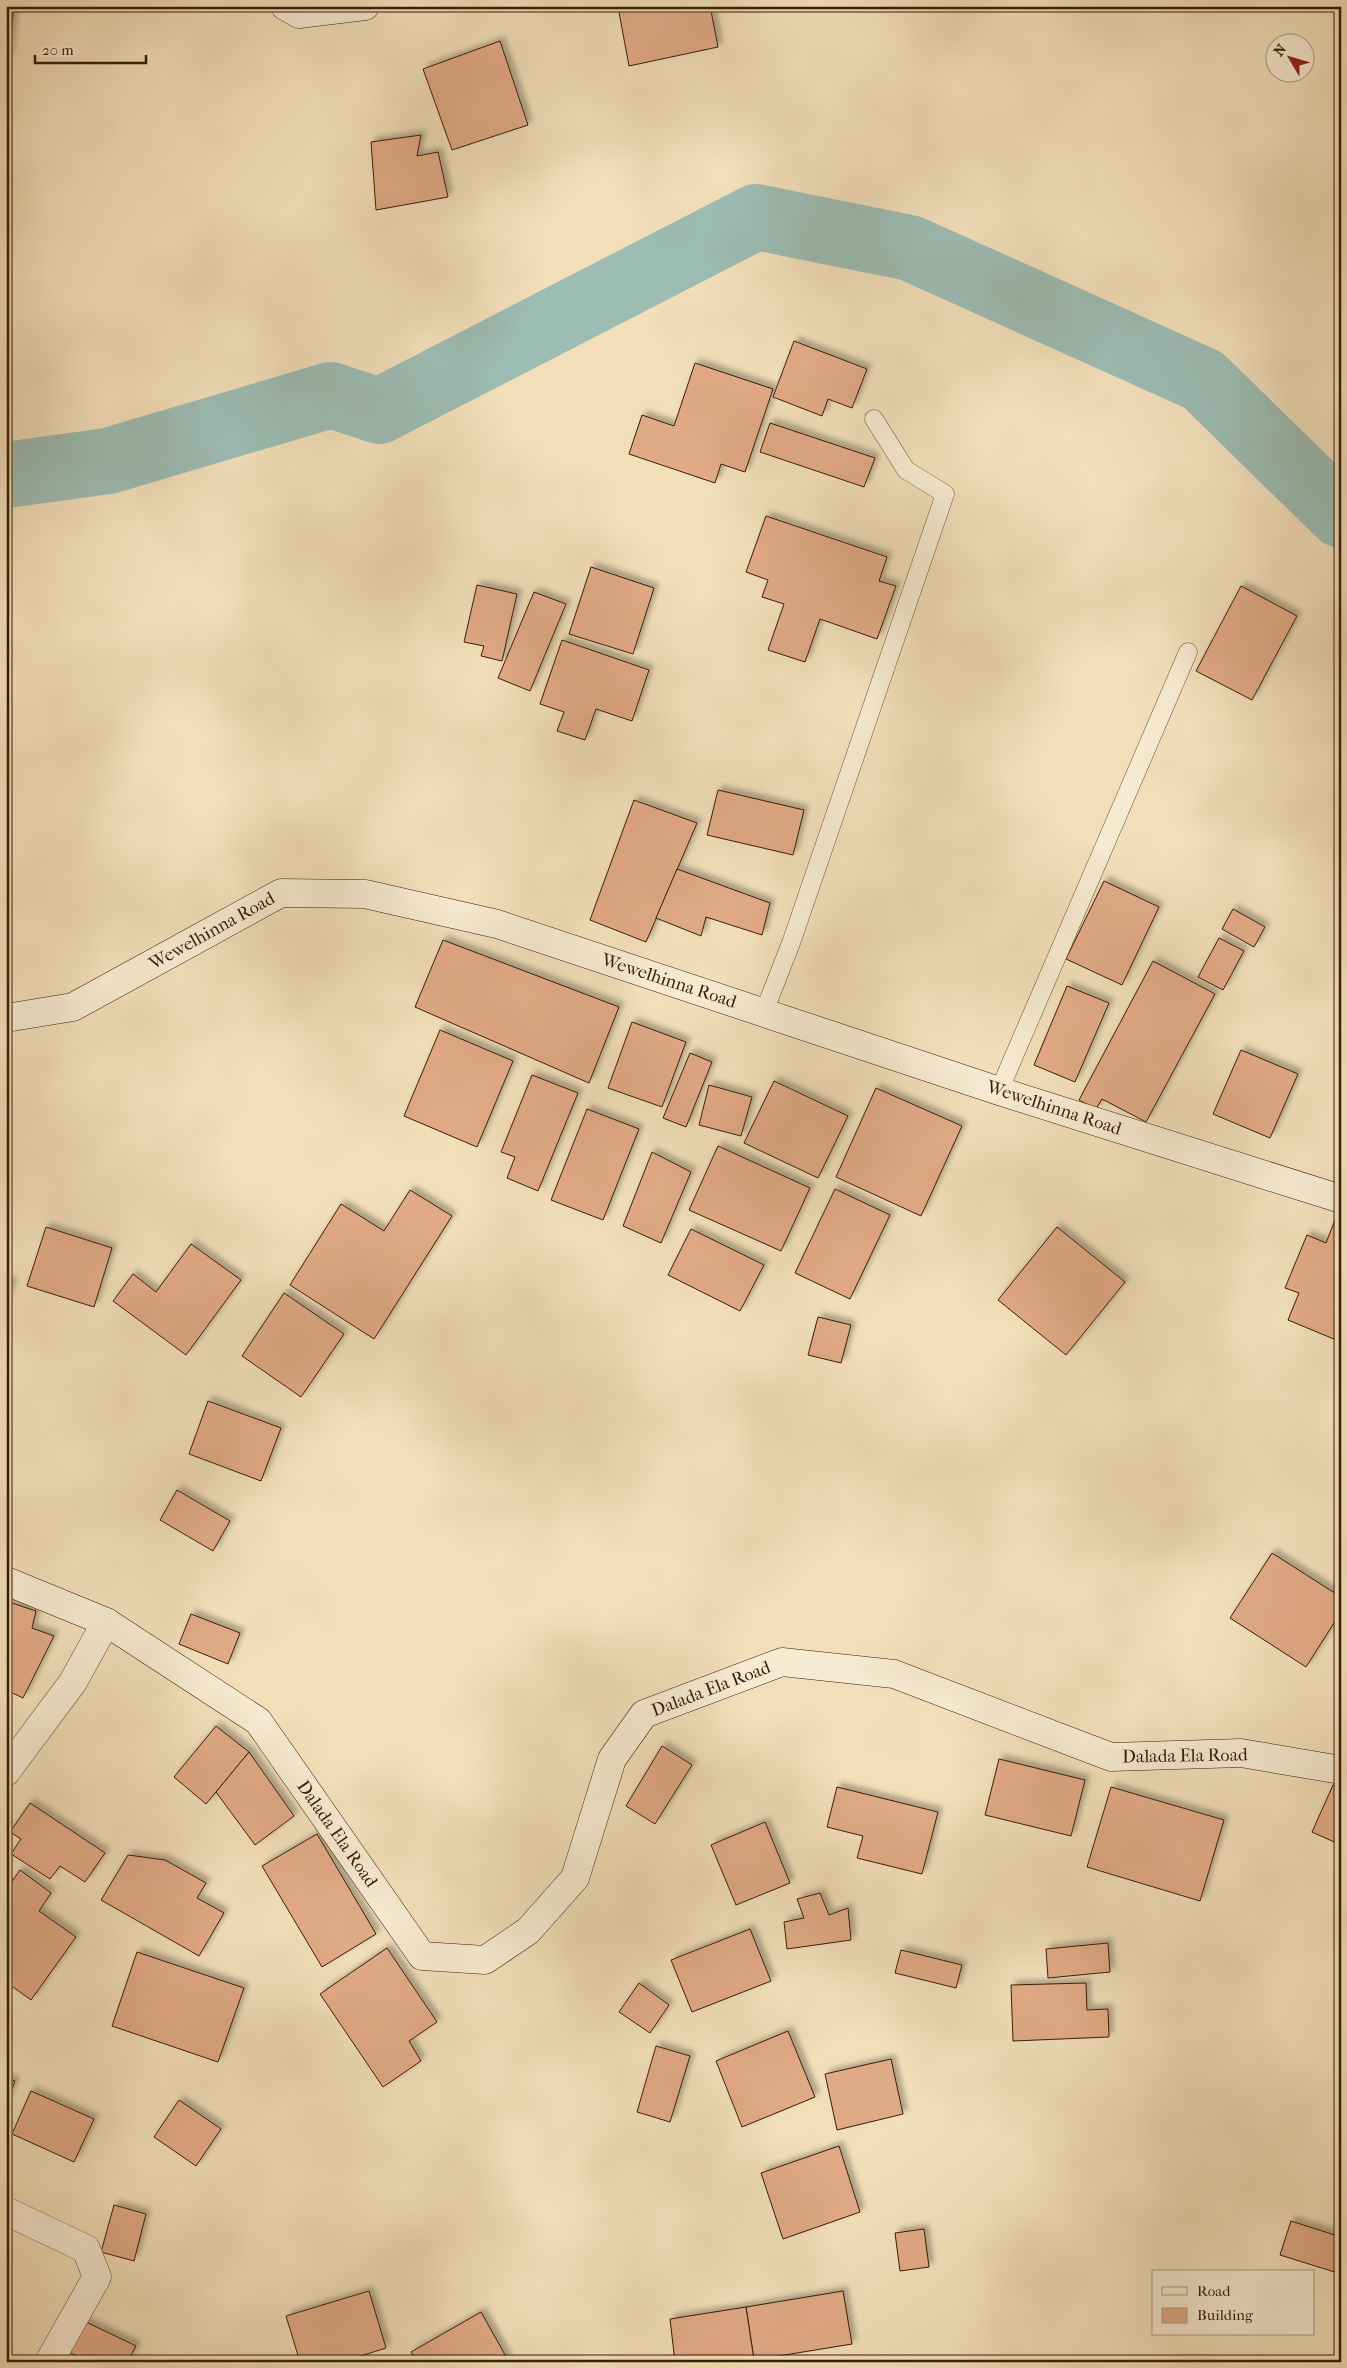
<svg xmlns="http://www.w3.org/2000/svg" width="1347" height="2368" font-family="'IM FELL French Canon',serif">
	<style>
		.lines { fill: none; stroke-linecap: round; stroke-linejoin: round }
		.river { stroke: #9cbcb4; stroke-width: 66 }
		.building { fill: #e1aa86; stroke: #391c06; filter: url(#shadow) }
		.lane-casing { stroke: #674d33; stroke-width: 19 }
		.street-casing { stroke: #674d33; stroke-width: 29 }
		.secondary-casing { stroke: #391c06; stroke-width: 29 }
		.lane { stroke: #f7ead2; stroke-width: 18 }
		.street { stroke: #f7ead2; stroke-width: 28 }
		.secondary { stroke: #f7ead2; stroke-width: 28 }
		.labels { text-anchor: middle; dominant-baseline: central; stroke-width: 4; stroke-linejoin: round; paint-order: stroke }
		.street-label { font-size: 18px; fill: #391c06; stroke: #f7ead2 }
	</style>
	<defs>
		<filter id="shadow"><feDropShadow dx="4.5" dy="-4.5" stdDeviation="2.5" flood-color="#0004"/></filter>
	</defs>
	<rect width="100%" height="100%" fill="#f2dfba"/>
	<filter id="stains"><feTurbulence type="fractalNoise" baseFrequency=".004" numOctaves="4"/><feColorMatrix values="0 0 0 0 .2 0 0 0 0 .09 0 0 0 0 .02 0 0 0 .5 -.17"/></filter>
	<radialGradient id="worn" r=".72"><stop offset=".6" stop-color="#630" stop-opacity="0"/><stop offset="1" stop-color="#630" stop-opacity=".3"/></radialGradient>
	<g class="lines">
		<path class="river" d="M6,475l102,-14 223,-66 48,16 377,-194 154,31 293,132 138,135"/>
	</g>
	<g class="building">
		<path d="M6,6h8l-6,54 -2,-1z"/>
		<path d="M710,6l8,41 -89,19 -11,-59z"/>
		<path d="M500,41l28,84 -76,25 -29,-81z"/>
		<path d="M421,135l-4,21 21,-4 10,45 -72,13 -5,-68z"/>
		<path d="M794,341l73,28 -15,39 -24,-9 -6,17 -49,-19z"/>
		<path d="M695,363l78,26 -28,83 -24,-8 -6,19 -86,-29 13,-39 32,11z"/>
		<path d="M770,423l105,35 -11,29 -104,-35z"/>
		<path d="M766,516l121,41 -8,24 17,5 -19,53 -57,-20 -15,43 -37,-12 16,-46 -22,-7 6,-17 -22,-8z"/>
		<path d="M591,567l63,21 -21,66 -64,-20z"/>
		<path d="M477,585l40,9 -15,67 -21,-5 3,-10 -20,-4z"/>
		<path d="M1241,586l56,30 -45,84 -56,-29z"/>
		<path d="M534,592l32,12 -36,87 -32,-13z"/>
		<path d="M562,640l87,30 -17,51 -36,-12 -11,31 -28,-9 7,-19 -24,-8z"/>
		<path d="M718,790l86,20 -11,45 -86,-20z"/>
		<path d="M634,800l63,23 -51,119 -56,-22z"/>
		<path d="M677,869l93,34 -8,32 -56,-18 -5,19 -45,-18z"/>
		<path d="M1104,881l55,26 -37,78 -56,-26z"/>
		<path d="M1233,909l32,18 -11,20 -32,-18z"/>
		<path d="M1219,938l25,13 -21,39 -25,-13z"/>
		<path d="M443,940l176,67 -30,76 -174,-76z"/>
		<path d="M1153,961l62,33 -69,128 -44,-23 -6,10 -17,-9z"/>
		<path d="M1067,986l42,17 -34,79 -41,-17z"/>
		<path d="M632,1022l54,20 -24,65 -54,-19z"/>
		<path d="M440,1030l73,31 -36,86 -73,-31z"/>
		<path d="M1241,1050l57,24 -28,64 -57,-24z"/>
		<path d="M690,1053l22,9 -26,65 -23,-9z"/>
		<path d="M532,1075l46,18 -40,98 -31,-13 8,-21 -14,-5z"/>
		<path d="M774,1081l74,35 -30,62 -74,-35z"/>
		<path d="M709,1085l43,12 -11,39 -42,-11z"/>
		<path d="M876,1088l86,38 -41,90 -85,-39z"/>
		<path d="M587,1109l52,20 -36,91 -52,-20z"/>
		<path d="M718,1146l92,42 -29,63 -92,-41z"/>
		<path d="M652,1152l39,20 -30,71 -38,-17z"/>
		<path d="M835,1189l55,26 -40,84 -55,-26z"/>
		<path d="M410,1190l42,26 -78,123 -84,-54 51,-81 43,27z"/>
		<path d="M1335,1220l6,2v120l-53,-22 11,-27 -14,-5 22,-53 19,8z"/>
		<path d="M46,1227l66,21 -18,59 -67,-21z"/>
		<path d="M1057,1227l68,55 -59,73 -68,-55z"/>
		<path d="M691,1229l73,36 -24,46 -72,-36z"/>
		<path d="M191,1244l50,36 -55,75 -73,-54 20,-27 23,18z"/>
		<path d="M6,1281l6,1 -6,20z"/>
		<path d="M284,1293l60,41 -43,63 -59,-41z"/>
		<path d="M818,1317l33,8 -10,38 -33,-8z"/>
		<path d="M208,1401l73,27 -20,53 -72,-27z"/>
		<path d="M177,1490l53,31 -17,30 -53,-31z"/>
		<path d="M1272,1553l69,44v15l-35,55 -76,-49z"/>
		<path d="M6,1601l30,10 -4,17 22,8 -31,62 -17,-8z"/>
		<path d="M191,1614l49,19 -12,31 -49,-20z"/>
		<path d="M216,1726l33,26 -43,52 -32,-27z"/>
		<path d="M662,1746l30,19 -37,59 -29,-18z"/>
		<path d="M249,1752l45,64 -39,29 -39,-53z"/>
		<path d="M999,1759l86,21 -14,56 -86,-21z"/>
		<path d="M1333,1785l8,4v56l-29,-13z"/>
		<path d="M837,1787l101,25 -16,62 -65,-16 6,-22 -36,-9z"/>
		<path d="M1111,1787l113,33 -24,81 -113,-34z"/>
		<path d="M30,1803l75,50 -20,29 -25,-16 -10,13 -39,-25 10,-15 -11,-7z"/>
		<path d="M765,1822l25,61 -54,22 -25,-60z"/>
		<path d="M317,1834l59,100 -54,33 -60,-101z"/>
		<path d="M128,1855l37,5 41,23 -9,15 27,15 -25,43 -98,-56z"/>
		<path d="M20,1870l31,23 -12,18 37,26 -45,63 -25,-18v-98l3,2z"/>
		<path d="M820,1893l9,22 19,-7 3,32 -64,9 -3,-27 20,-4 -7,-19z"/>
		<path d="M750,1929l21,52 -79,31 -21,-52z"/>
		<path d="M1108,1943l2,29 -62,6 -2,-29z"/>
		<path d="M387,1948l50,74 -28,19 12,20 -38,26 -63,-93z"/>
		<path d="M901,1950l61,15 -6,23 -61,-15z"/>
		<path d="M137,1952l107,36 -26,74 -106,-36z"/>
		<path d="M639,1983l30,22 -19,28 -31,-21z"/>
		<path d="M1086,1983l1,27 21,-1 1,28 -96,4 -2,-56z"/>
		<path d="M788,2031l27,66 -73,30 -26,-66z"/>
		<path d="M656,2046l34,10 -20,66 -33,-10z"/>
		<path d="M891,2059l12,55 -66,16 -12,-56z"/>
		<path d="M6,2078l9,3 -9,22z"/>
		<path d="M31,2091l63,28 -20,43 -62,-28z"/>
		<path d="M179,2100l42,29 -25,37 -42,-29z"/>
		<path d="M839,2146l21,66 -77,27 -22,-66z"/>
		<path d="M114,2205l32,9 -12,47 -33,-9z"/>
		<path d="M1291,2221l50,16v37l-61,-19z"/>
		<path d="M924,2229l5,38 -29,4 -5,-38z"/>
		<path d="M369,2291l17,57 -44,14h-42l-14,-46z"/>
		<path d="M843,2291l9,53 -98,16 -8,-53z"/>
		<path d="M746,2307l8,53 -79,2 -5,-43z"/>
		<path d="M481,2312l27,48 -4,2h-87l-6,-10z"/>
		<path d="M82,2320l54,26 -9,16h-39l-21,-11z"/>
	</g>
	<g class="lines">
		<g class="lane-casing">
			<g id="lane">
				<path d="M764,1012l27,-69 154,-449 -39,-24 -32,-51"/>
				<path d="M999,1091l189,-439"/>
			</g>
		</g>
		<g class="street-casing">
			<g id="street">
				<path d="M6,1772l67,-90 33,-60"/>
				<path d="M6,2211l80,38 11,28 -48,85"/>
			</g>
		</g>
		<g class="secondary-casing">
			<g id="secondary">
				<path d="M285,6l14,8 66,-8"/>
				<path d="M6,1018l67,-11 208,-114 84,1 132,30 502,167 342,108"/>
				<path d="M6,1581l100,41 152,99 164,235 63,4 43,-29 47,-53 37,-119 32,-45 138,-52 112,12 217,83 130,-4 100,17"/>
			</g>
		</g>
		<use href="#lane" class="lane"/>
		<use href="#street" class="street"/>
		<use href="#secondary" class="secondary"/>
	</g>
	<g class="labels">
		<g class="street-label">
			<text transform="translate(212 931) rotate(-29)">Wewelhinna Road</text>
			<text transform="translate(669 981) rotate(18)">Wewelhinna Road</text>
			<text transform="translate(1054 1108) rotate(18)">Wewelhinna Road</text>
			<text transform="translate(711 1689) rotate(-21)">Dalada Ela Road</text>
			<text transform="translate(1185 1756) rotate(-1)">Dalada Ela Road</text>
			<text transform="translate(337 1834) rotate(55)">Dalada Ela Road</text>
		</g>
	</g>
	<rect width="1347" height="2368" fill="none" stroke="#f2dfba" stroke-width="25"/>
	<rect x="8" y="8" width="1332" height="2353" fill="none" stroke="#391c06" stroke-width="2.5"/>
	<rect x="12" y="12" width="1322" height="2343" fill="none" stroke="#391c06"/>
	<rect x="1152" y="2270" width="162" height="65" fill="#f7ead2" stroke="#ab9880"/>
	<rect x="1162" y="2287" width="25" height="8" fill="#f7ead2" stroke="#ab9880"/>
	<text x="1197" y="2296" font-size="15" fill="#391c06">Road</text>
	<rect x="1162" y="2308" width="25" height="15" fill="#e1aa86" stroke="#ab9880"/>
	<text x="1197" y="2320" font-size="15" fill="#391c06">Building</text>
	<g transform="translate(1290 58) rotate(308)"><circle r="24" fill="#f7ead2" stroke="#ab9880"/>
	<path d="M0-4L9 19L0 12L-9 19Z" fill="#8f2418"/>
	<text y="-8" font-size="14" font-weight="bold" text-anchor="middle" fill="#391c06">N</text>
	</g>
	<path d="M35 55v8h111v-8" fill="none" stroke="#391c06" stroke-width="2.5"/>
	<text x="42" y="55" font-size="15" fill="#391c06" stroke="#f7ead2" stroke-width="4" paint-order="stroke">20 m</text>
	<rect width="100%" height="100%" filter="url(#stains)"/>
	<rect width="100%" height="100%" fill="url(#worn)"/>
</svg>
